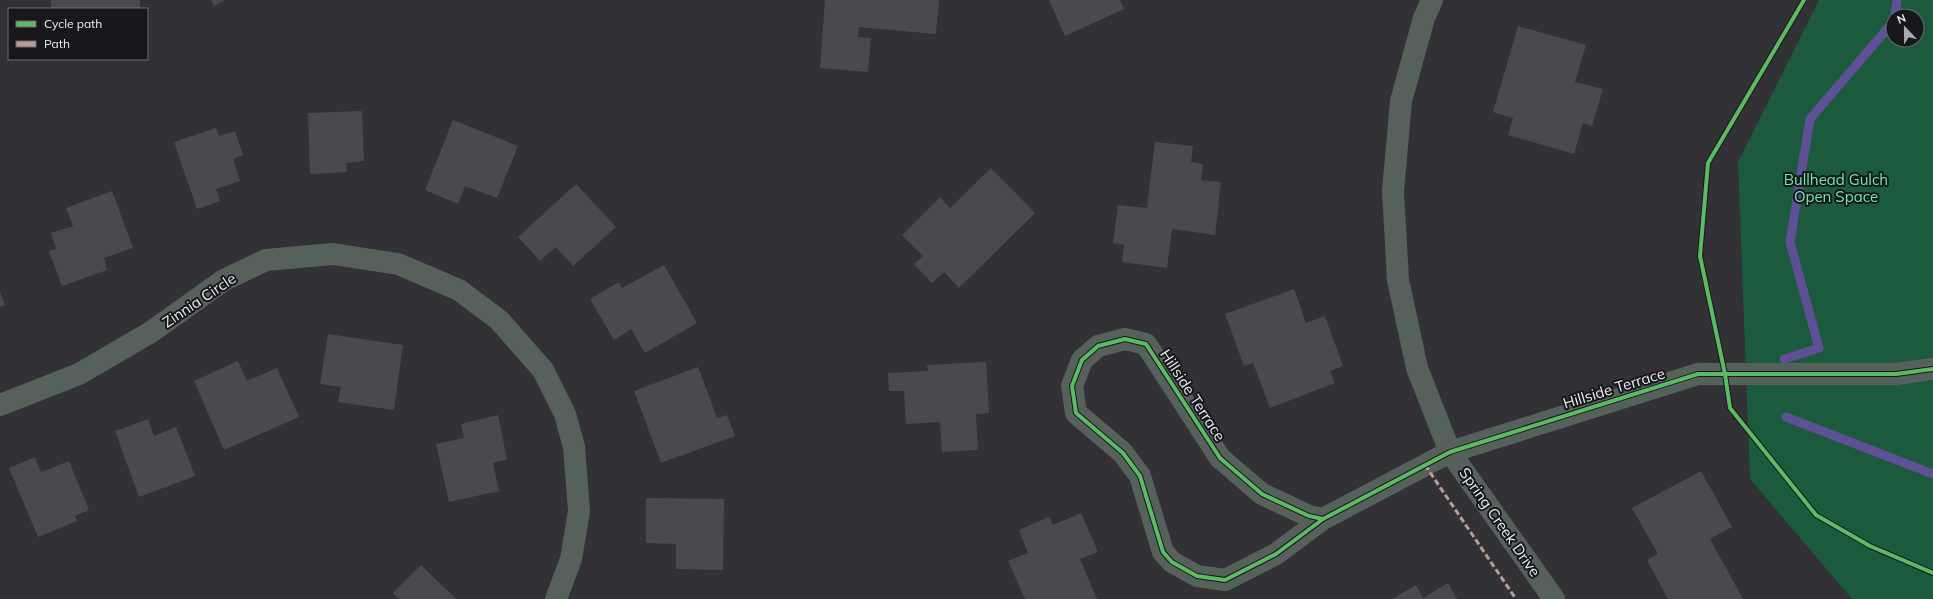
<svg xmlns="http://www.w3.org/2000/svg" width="1933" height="599" font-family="Mulish,sans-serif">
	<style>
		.green { fill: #1b5a3c; fill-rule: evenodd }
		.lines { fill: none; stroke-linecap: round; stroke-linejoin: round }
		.stream { stroke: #5e5096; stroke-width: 9 }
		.building { fill: #4a4a4e }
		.street { stroke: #56615b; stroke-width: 22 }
		.quiet { stroke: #b99d93; stroke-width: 3; stroke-dasharray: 6 3; stroke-linecap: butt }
		.cycleway-casing { stroke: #17171c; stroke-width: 6 }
		.cycleway { stroke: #5cba63; stroke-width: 4 }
		.labels { text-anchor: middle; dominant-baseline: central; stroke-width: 4; stroke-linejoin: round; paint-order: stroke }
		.park-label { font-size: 15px; fill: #6feba8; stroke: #17171c }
		.street-label { font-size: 15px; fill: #ebebf3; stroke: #17171c }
	</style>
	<rect width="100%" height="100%" fill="#313136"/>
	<path class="green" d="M1819,0h114v599h-81l-102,-120 -12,-317zM1893,16h24v24h-24z"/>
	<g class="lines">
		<g class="stream">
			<path d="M1895,16l2,-16"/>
			<path d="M1784,359l35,-11 -29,-106 20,-123 83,-97"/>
			<path d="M1786,417l147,57"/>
		</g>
	</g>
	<g class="building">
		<rect x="51" y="0" width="89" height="9"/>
		<path d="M211,0h15l-12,6z"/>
		<path d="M825,0h114l-3,34 -77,-7 -1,10 13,1 -3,34 -48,-4z"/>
		<path d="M1049,0h71l4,9 -59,27z"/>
		<path d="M1518,26l68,19 -11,37 28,7 -11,37 -9,-3 -9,31 -66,-19 5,-17 -20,-6z"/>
		<path d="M362,111l2,50 -18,2 1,9 -37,2 -2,-61z"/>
		<path d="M453,120l65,26 -21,52 -32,-12 -7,18 -33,-14z"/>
		<path d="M216,128l3,8 16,-5 8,24 -10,4 7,22 -24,8 4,12 -23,8 -23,-67z"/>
		<path d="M1155,142l38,4 -2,16 12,2 -2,16 20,2 -6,53 -43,-6 -5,39 -45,-6 2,-17 -11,-2 5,-38 29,3z"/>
		<path d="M991,168l44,45 -76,75 -15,-16 -12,11 -18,-19 9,-8 -21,-21 38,-38 10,11z"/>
		<path d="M576,184l40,43 -43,39 -17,-19 -16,14 -22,-24z"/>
		<path d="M112,191l21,57 -29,10 3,12 -45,16 -13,-35 7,-2 -5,-16 22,-7 -7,-18z"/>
		<path d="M664,265l33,58 -52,30 -14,-24 -17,11 -24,-41 29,-17 3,6z"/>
		<path d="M1294,289l12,34 19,-7 18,50 -13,5 5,12 -65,25 -17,-45 -9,3 -19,-52z"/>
		<path d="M0,291l5,14 -5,2z"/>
		<path d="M328,334l75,11 -9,65 -56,-8 3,-15 -21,-3z"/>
		<path d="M238,361l9,20 30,-13 22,49 -75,33 -30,-69z"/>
		<path d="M986,362l3,51 -13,1 2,36 -36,2 -2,-30 -34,2 -2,-33h-15l-1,-18 40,-2 -1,-6z"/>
		<path d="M698,367l19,51 10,-3 8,21 -74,27 -27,-72z"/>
		<path d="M498,415l9,44 -14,4 6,28 -50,11 -13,-58 28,-6 -3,-14z"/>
		<path d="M148,419l6,17 22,-9 19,49 -56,21 -24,-66z"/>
		<path d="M35,457l6,15 28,-11 20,49 -14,6 2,5 -39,16 -29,-69z"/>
		<path d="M1701,471l31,56 -22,12 33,60h-75l-21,-39 11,-6 -26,-46z"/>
		<path d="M646,498l78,1 -1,71 -47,-1v-25l-30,-1z"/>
		<path d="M1081,513l17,39 -18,7 17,40h-72l-17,-38 20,-8 -9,-23 30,-13 4,8z"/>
		<path d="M421,565l35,34h-57l-6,-6z"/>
		<path d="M1448,583l9,16h-65l24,-14 7,13z"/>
	</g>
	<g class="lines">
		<g class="street">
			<path d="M1432,0l-8,18 -23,83 -8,90 5,89 19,88 33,84 104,147"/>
			<path d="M0,405l79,-31 72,-42 73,-52 42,-20 67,-6 65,10 61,26 40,30 44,50 22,44 9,33 5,64 -8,48 -15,40"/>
			<path d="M1323,519l-14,-3 -47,-22 -42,-36 -74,-114 -21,-5 -27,7 -16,14 -10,26 4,27 47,40 17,23 23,76 9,10 25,14 28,4 51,-26 47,-35 127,-67 248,-78h198l37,-5"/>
		</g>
		<path class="quiet" d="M1425,465l91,134"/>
		<g class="cycleway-casing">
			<g id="cycleway">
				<path d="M1804,0l-96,163 -8,93 25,118 5,34 86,107 54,31 63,27"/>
				<path d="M1323,519l-14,-3 -47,-22 -42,-36 -74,-114 -21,-5 -27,7 -16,14 -10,26 4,27 47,40 17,23 23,76 9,10 25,14 28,4 51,-26 47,-35 127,-67 248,-78h198l37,-5"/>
			</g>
		</g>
		<use href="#cycleway" class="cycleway"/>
	</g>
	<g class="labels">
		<g class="park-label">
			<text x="1836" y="179">Bullhead Gulch<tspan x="1836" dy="17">Open Space</tspan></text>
		</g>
		<g class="street-label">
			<text transform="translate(199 300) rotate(-34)">Zinnia Circle</text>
			<text transform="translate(1614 388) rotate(-17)">Hillside Terrace</text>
			<text transform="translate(1193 395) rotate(57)">Hillside Terrace</text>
			<text transform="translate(1500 522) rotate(55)">Spring Creek Drive</text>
		</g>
	</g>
	<rect x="8" y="8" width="140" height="52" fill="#17171c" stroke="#6c6c72"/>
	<rect x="16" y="21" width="20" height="6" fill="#5cba63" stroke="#6c6c72"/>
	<text x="44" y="28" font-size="12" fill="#ebebf3">Cycle path</text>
	<rect x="16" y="41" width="20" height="6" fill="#b99d93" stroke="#6c6c72"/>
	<text x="44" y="48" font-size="12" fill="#ebebf3">Path</text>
	<g transform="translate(1905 28) rotate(338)"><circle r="19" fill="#17171c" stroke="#6c6c72"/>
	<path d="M0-3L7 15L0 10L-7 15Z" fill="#aaaab1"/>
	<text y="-6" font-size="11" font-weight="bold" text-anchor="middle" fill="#ebebf3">N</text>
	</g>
</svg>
